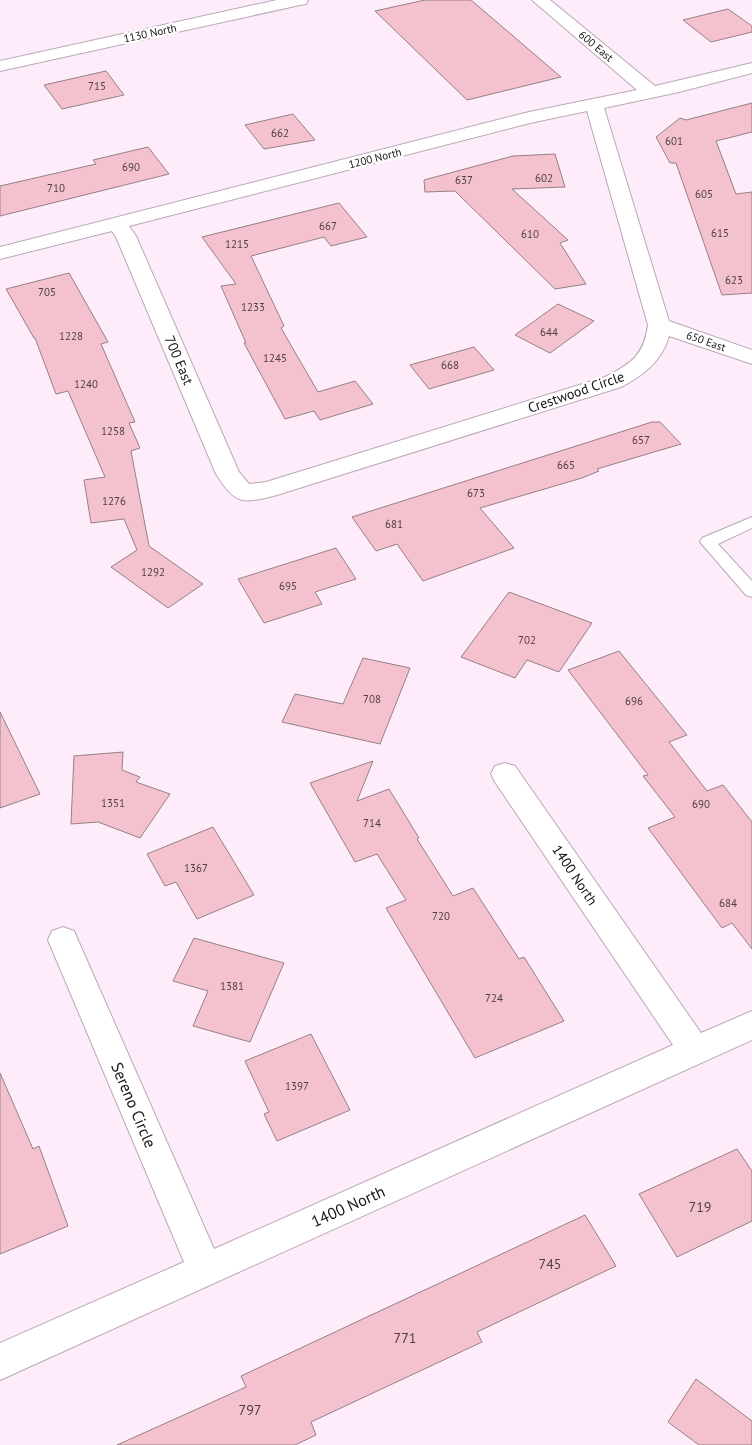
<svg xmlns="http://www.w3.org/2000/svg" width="752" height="1445" font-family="'PT Sans',sans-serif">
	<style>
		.building { fill: #f4c2ce; stroke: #958085 }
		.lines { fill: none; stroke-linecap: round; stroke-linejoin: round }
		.lane-casing { stroke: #b9a8b5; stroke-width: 2 }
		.street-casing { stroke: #b9a8b5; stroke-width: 2 }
		.lane { fill: #fff; fill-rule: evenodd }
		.street { fill: #fff; fill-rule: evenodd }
		.labels { text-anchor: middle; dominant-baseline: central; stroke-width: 4.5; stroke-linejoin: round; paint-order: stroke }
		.far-street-label { font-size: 11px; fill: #181217; stroke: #fff }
		.number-label { font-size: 11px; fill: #4f3e45 }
		.street-label { font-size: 14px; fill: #181217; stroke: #fff }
		.near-number-label { font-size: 14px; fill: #4f3e45 }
		.near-street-label { font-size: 16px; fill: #181217; stroke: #fff }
	</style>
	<rect width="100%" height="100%" fill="#feecfa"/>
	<g class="building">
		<path d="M425,0h46l90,77 -94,23 -92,-89z"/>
		<path d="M728,9l24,17v6l-41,10 -28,-22z"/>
		<path d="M106,71l18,24 -62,14 -18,-24z"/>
		<path d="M752,103v29l-36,9 20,53 16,-2v101l-30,2 -46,-132h-6l-14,-26 24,-19 6,2z"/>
		<path d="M293,114l22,26 -51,9 -19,-24z"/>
		<path d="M148,147l21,27 -169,42v-30l96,-22 -3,-4z"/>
		<path d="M555,154l10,33 -53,2 56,51 -8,3 26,41 -31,5 -100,-98 -30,1 -1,-12 89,-24z"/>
		<path d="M339,203l28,34 -36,9 -7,-9 -73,19 33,70 -3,2 37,64 37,-11 18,23 -53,16 -6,-9 -29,8 -41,-76h2l-25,-57 15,-2 -34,-47z"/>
		<path d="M69,273l39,69 -7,2 34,78 -6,1 11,25 -9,3 18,95 54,38 -35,24 -57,-41 26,-17 -13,-31 -33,4 -7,-43 21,-3 -37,-86 -12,3 -21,-56h-1l-28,-49z"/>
		<path d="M558,304l36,17 -44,32 -35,-18z"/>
		<path d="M474,347l20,23 -65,19 -19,-24z"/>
		<path d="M652,422h8l21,22 -84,25 2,2 -17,7 -102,30 34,40 -91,33 -26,-37 -21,7 -24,-34z"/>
		<path d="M336,548l20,31 -41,13 7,12 -58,19 -26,-44z"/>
		<path d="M509,592l83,31 -33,49 -32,-12 -12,18 -54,-21z"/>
		<path d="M619,651l68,84 -18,7 38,49 16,-6 29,37v127l-20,-26 -10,5 -74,-100 27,-11 -32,-41 5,-1 -80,-105z"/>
		<path d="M363,658l47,10 -30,76 -98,-22 13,-28 48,10z"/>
		<path d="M0,712l40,82 -40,14z"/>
		<path d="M123,752l-1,18 18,7 -4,5 34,12 -30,44 -42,-16 -27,2 3,-68z"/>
		<path d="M373,761l-16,40 32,-12 30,49 -2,1 36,57 20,-8 46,71 5,-2 40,64 -89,37 -89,-150 20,-8 -29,-46 -22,8 -45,-79z"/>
		<path d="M213,827l41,68 -57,24 -21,-37 -11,4 -18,-32z"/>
		<path d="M194,938l90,25 -34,79 -57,-16 15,-35 -35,-10z"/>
		<path d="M311,1034l39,76 -73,31 -13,-27 5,-2 -24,-51z"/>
		<path d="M0,1073l33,76 6,-3 29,80 -68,28z"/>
		<path d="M737,1149l15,22v50l-75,36 -38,-63z"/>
		<path d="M585,1215l31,51 -139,66 5,10 -171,80 5,13 -21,10h-178l129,-58 -5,-11z"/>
		<path d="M696,1379l56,42v24h-53l-31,-23z"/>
	</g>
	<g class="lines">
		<g class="lane-casing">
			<path id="lane" d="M752,517v11l-34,16 34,37v16l-6,-2 -46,-53 2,-4z"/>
		</g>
		<g class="street-casing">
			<g id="street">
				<path d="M277,0h31l-2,4 -6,1 -300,66v-10z"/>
				<path d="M532,0h18l105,86 97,-23v10l-73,19 -75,16 65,213 83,29v14l-83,-28c-7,25 -25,39 -48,51l-344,108c-35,9 -41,10 -61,-21l-100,-237 -4,-6 -112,28v-12l529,-135 108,-22zM587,111l61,214c-4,30 -17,39 -43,52l-339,105 -17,2 -10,-12 -103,-236 -7,-10 401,-103z"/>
				<path d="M505,763l10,3 186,267 51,-22v29l-752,340v-37l184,-81 -136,-322 4,-9 11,-4 11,4 140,318 459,-204 -178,-263 -4,-8 4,-8z"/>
			</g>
		</g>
		<use href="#lane" class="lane"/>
		<use href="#street" class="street"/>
	</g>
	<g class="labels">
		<g class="far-street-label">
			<text transform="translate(150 33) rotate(-12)">1130 North</text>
			<text transform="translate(596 46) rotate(40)">600 East</text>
			<text transform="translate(375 158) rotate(-14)">1200 North</text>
			<text transform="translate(706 341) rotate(19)">650 East</text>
		</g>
		<g class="number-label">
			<text x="97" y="86">715</text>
			<text x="280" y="133">662</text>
			<text x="674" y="141">601</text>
			<text x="131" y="167">690</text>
			<text x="544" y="178">602</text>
			<text x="464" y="180">637</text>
			<text x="56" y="188">710</text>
			<text x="704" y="194">605</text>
			<text x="328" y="226">667</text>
			<text x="720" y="233">615</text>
			<text x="530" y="234">610</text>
			<text x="237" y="244">1215</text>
			<text x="734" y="280">623</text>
			<text x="47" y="292">705</text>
			<text x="253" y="307">1233</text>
			<text x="549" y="332">644</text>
			<text x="71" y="336">1228</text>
			<text x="275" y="358">1245</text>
			<text x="450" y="365">668</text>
			<text x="86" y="384">1240</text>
			<text x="113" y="431">1258</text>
			<text x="641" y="440">657</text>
			<text x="566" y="465">665</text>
			<text x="476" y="493">673</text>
			<text x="114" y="501">1276</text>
			<text x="394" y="524">681</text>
			<text x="153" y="572">1292</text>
			<text x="288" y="586">695</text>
			<text x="527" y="640">702</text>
			<text x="372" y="699">708</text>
			<text x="634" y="701">696</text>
			<text x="113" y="803">1351</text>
			<text x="701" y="804">690</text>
			<text x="372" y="823">714</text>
			<text x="196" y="868">1367</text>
			<text x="728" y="903">684</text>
			<text x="441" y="916">720</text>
			<text x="232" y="986">1381</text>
			<text x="494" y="998">724</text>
			<text x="297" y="1086">1397</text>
		</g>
		<g class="street-label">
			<text transform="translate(179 360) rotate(67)">700 East</text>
			<text transform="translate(576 392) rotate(-19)">Crestwood Circle</text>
			<text transform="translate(575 875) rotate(56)">1400 North</text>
		</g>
		<g class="near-number-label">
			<text x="700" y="1207">719</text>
			<text x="550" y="1264">745</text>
			<text x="405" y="1338">771</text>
			<text x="250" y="1410">797</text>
		</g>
		<g class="near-street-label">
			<text transform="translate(134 1105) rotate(67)">Sereno Circle</text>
			<text transform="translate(348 1206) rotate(-24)">1400 North</text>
		</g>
	</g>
</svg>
